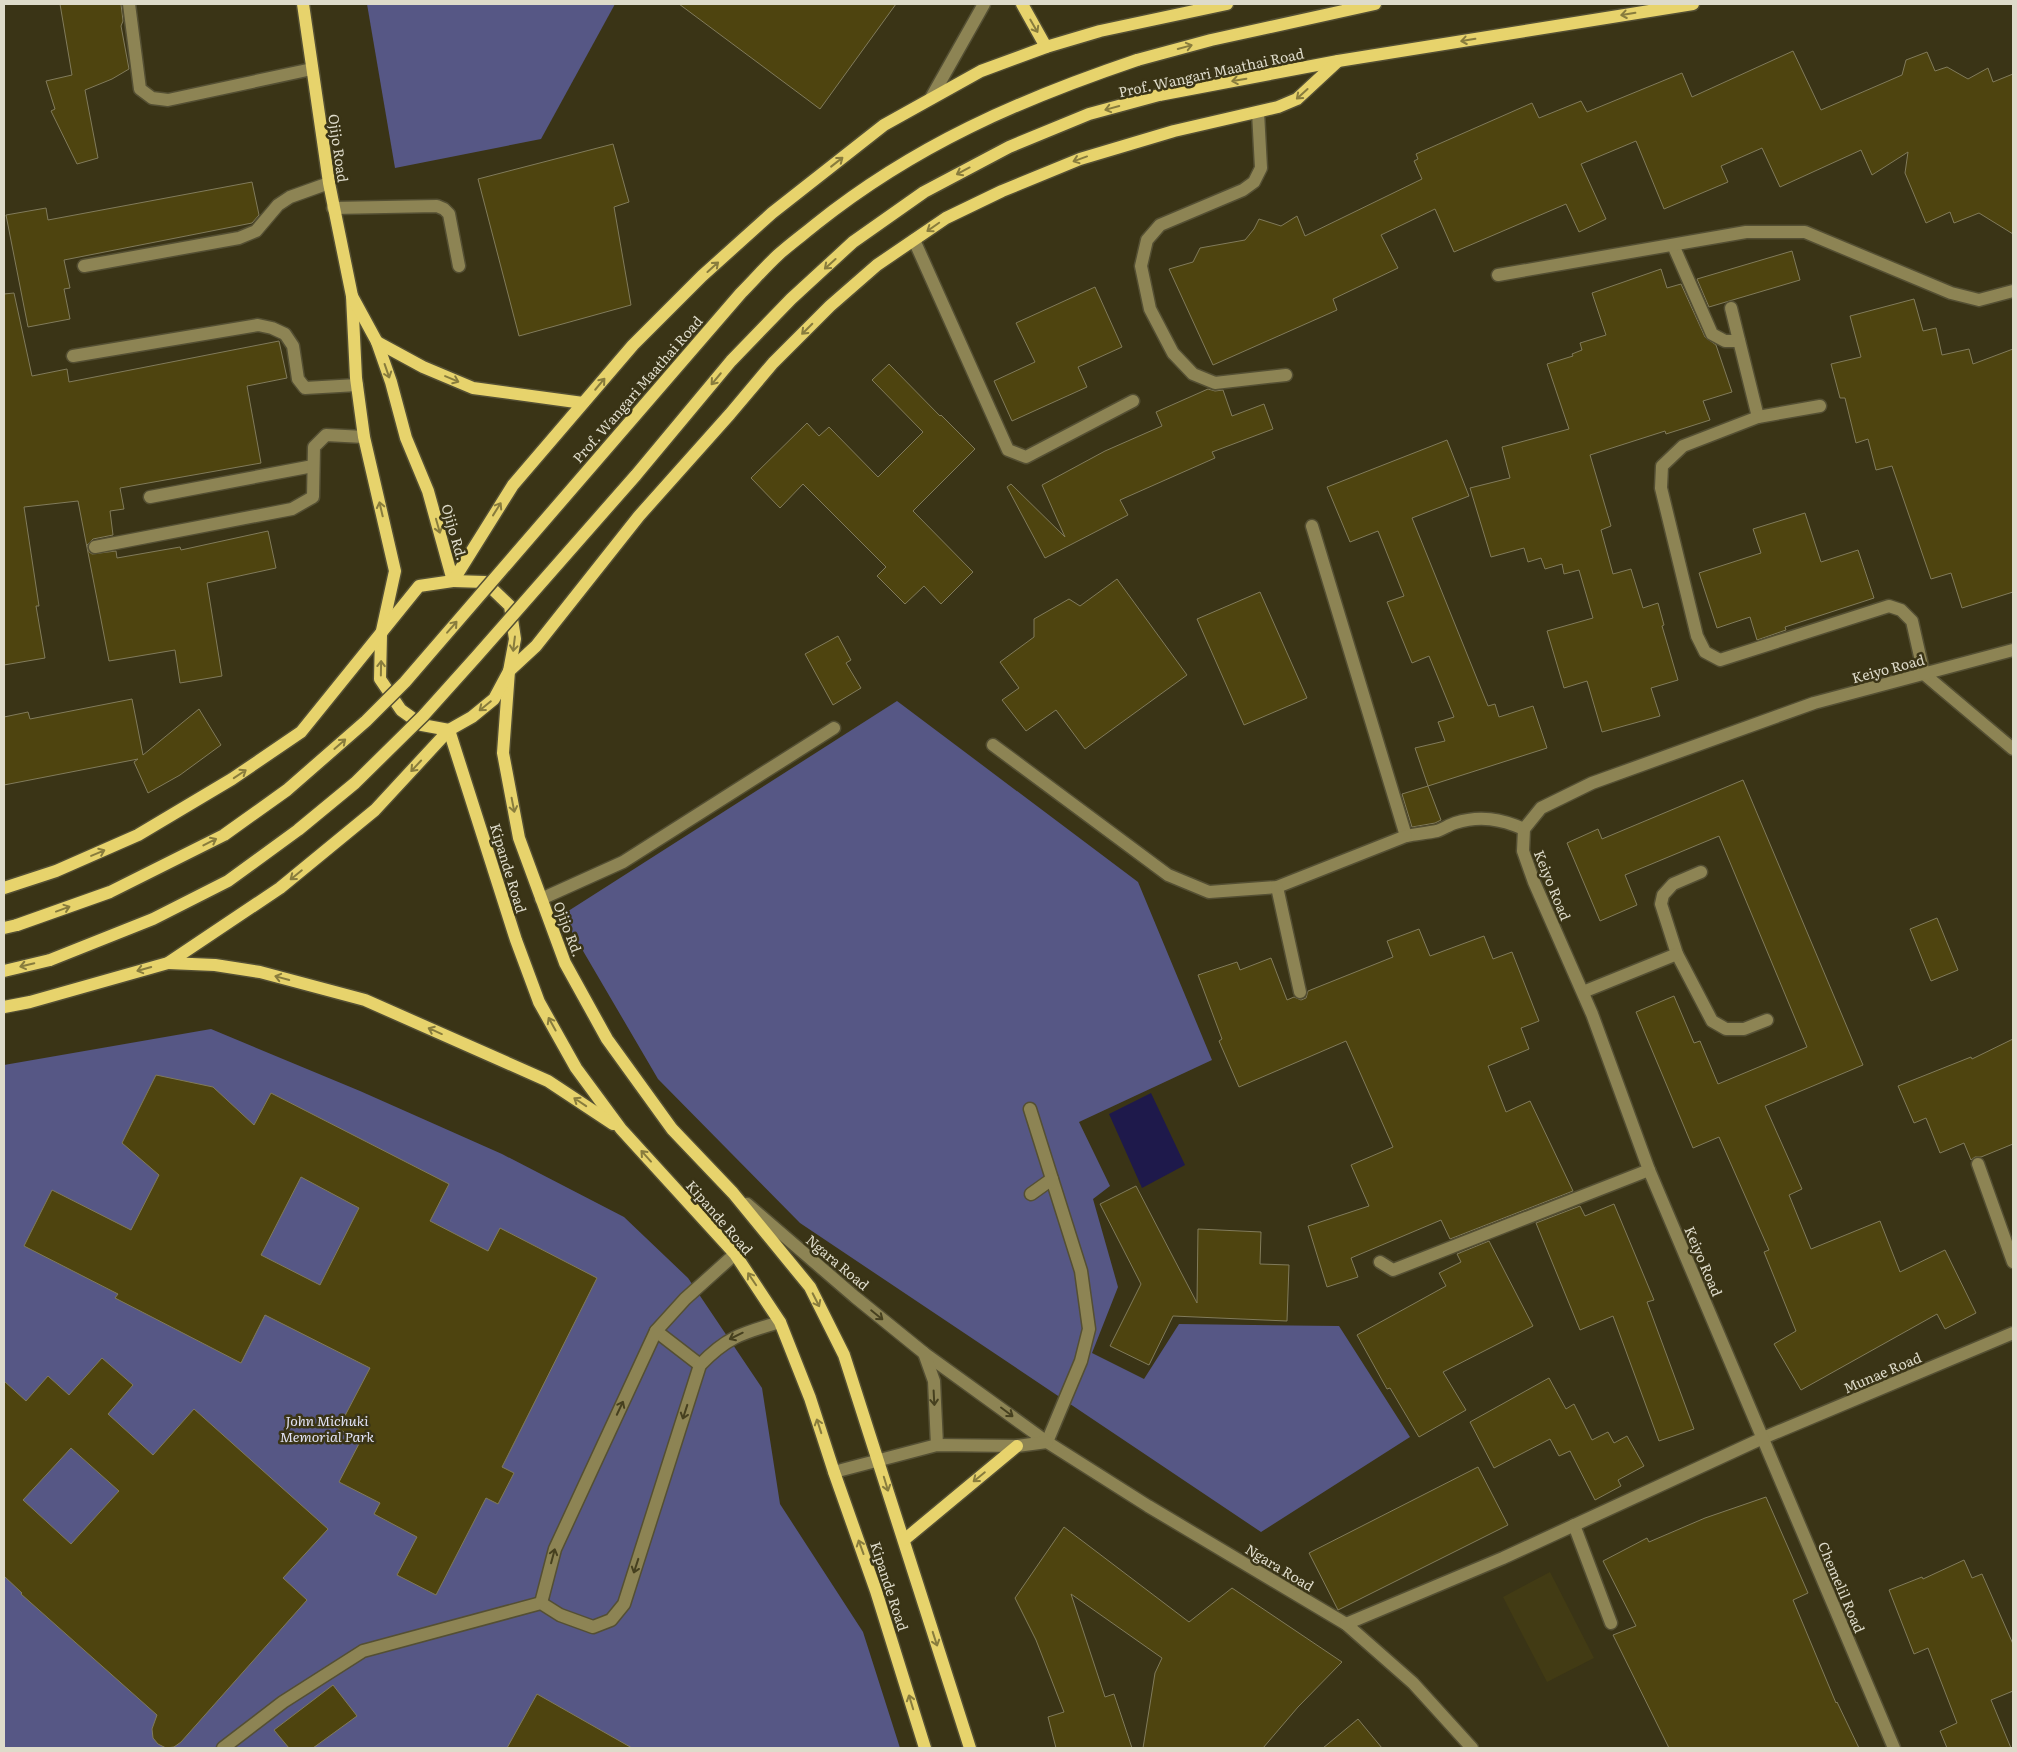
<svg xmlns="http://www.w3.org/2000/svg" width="2017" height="1752" font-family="Literata,serif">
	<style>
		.built { fill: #423b14 }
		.green { fill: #565785 }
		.water { fill: #1e194b }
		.building { fill: #4e440f; stroke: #817b5b; fill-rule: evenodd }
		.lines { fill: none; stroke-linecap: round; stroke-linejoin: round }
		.minor-casing { stroke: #544f33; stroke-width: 15 }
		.major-casing { stroke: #544f33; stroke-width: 15 }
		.minor { stroke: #8d8454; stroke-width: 12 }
		.major { stroke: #e7d36c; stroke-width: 12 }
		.major-bridge-casing { stroke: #544f33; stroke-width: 15; stroke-linecap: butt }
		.major-bridge { stroke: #e7d36c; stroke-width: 12 }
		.oneway { stroke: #887c3d }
		.oneway2 { stroke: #46401f }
		.labels { text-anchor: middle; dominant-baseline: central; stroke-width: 5; stroke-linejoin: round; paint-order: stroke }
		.street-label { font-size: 14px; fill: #dedbca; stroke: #3a3416 }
		.park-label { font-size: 14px; font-style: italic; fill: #e0e1f3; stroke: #3a3416 }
	</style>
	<rect width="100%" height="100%" fill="#3a3416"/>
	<path class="built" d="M1550,1572l44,86 -47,24 -44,-85z"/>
	<g class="green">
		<path d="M367,4h248l-74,135 -146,29z"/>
		<path d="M897,701l241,181 74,178 -133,62 31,64 -17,13 25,88 -26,66 52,26 35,-55 160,2 71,111 -149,95 -461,-309 -142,-144 -96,-164z"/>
		<path d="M211,1029l149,62 142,63 122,63 64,61 74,110 18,116 83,128 37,116h-896v-683z"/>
	</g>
	<path class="water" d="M1151,1093l34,72 -43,23 -33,-74z"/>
	<g class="building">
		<path d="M60,4h61l2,17 -2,5 8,43 -17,10 -27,11 13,68 -21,6 -26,-53 4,-2 -9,-28 26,-6z"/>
		<path d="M679,4h217l-76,105z"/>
		<path d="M1793,51l28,59 81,-35 4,-15 21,-8 8,19 12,-4 21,12 20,-11 5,14 20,-8v160l-34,-21 -25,10 -4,-11 -24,11 -21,-50 3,-21 -36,23 -11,-25 -81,37 -18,-39 -41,18 7,16 -64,27 -28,-68 -55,23 25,55 -27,13 -13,-28 -112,48 -19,-43 -54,26 17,33 -65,31 4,11 -124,55 -44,-96 24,-7 7,-14 45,-8 9,-11 5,-10 22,7 16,-10 8,20 117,-57 -8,-18 4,-2 -2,-5 116,-51 7,15 42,-17 6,11 95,-39 10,24z"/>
		<path d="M613,144l16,58 -15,5 17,98 -112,31 -41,-157z"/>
		<path d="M252,182l7,33 -7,8 -188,37 6,28 -6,1 6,30 -42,8 -22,-112 40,-7 2,12z"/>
		<path d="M1792,251l8,29 -91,27 -12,-28z"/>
		<path d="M1661,269l6,19 14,-4 24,53 11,8 16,47 -29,9 7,19 -44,14 -1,-3 -75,24 21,71 -10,4 12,44 18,-5 12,39 15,-5 6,22 -2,1 16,54 -27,8 9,28 -58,16 -15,-51 -23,7 -17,-57 46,-13 -14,-48 -15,4 -2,-10 -17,5 -4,-11 -13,4 -4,-14 -33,9 -21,-69 40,-10 -8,-31 67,-18 -22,-65 26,-8 -1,-2 10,-4 -2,-7 26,-8 -14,-42z"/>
		<path d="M1095,287l27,60 -44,20 9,20 -75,34 -18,-40 41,-19 -19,-39z"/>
		<path d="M14,293l18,83 35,-7 2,13 210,-41 8,37 -40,8 14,77 -141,25 4,21 -14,2 3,24 -20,4 -6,6 2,7 3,2 24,-3 1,7 63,-11 1,3 87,-19 8,37 -69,15 15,93 -42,7 -5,-33 -66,11 -31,-160 -54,6 15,99h-3l9,52 -41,7v-371z"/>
		<path d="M1914,299l9,32 13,-3 6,27 27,-6 4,15 40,-15v243l-51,16 -11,-35 -20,6 -39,-113 -16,4 -8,-31 -12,4 -11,-45h-5l-9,-34 30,-7 -11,-41z"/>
		<path d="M889,364l51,52 1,-1 34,34 -62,62 60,61 -32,32 -17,-18 -19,18 -28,-28 9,-9 -83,-83 -23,24 -29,-30 56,-55 12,13 10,-9 49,50 45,-45 -51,-52z"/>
		<path d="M1208,389l7,2 8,-1 9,26 32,-12 9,25 -61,23 3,6 -95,42 8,15 -83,43 -38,-71 4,-3 54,53 -23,-52 63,-34 57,-25 -6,-14z"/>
		<path d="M1447,440l22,56 -57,22 76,188 7,-2 4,13 34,-11 14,42 -119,38 -13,-38 30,-7 -7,-19 16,-5 -25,-61 -17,7 -25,-61 17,-6 -26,-65 -28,11 -23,-55z"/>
		<path d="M1805,513l16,49 37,-12 16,48 -89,29 1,3 -29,10 -7,-23 -33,11 -18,-55 62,-20 -8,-24z"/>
		<path d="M1117,579l70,96 -102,74 -29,-39 -30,21 -24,-31 17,-12 -19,-26 34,-25v-18l35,-20 11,7z"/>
		<path d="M1260,592l47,106 -63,27 -47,-106z"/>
		<path d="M838,636l13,24 -5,3 15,25 -28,17 -28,-51z"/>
		<path d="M132,699l11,56 56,-46 22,36 -41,30 -32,18 -14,-31 4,-3 -134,26v-68l24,-5 2,7z"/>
		<path d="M1743,780l120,285 -98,41 37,83 -13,6 22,54 69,-28 20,51 45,-22 31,63 -31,16 -8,-15 -136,76 -27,-46 22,-13 -32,-79 5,-2 -50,-113 -26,11 -57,-136 38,-16 20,47 6,-2 18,43 89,-37 -88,-211 -94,39 12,30 -37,16 -33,-78 31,-14 4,10z"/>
		<path d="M1428,786l13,34 -6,3 -23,4 -10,-33z"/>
		<path d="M1937,918l21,52 -27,11 -21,-52z"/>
		<path d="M1419,929l11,27 54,-20 9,23 19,-7 27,69 -18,7 8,21 -41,17 18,46 24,-11 43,90 -123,48 -9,-19 -90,38 7,19 -31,10 -19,-61 61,-20 -18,-41 42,-18 -47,-106 -107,46 -20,-46 3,-2 -24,-64 39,-13 3,8 31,-12 16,42 7,-3 7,3 5,-2 2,-7 85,-34 -6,-16z"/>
		<path d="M2013,1039v105l-32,13h-6l-4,3 -7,-17 -24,10 -14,-35 -12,5 -16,-37 73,-29 1,2z"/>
		<path d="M156,1075l57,12 41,38 17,-32 178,91 -19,37 58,30 12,-23 97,50 -95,189 12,6 -16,31 -12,-6 -50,97 -39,-20 20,-38 -43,-23 6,-11 -41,-21 22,-42 -23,-11 32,-61 -105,-53 -24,48 -126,-65 3,-4 -94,-48 28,-56 79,40 28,-55 -37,-32zM301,1177l58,31 -39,77 -59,-30z"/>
		<path d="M1136,1186l61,117 1,-74 63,3 -1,32 29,1 -2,56 -114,-5 -24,49 -39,-19 31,-62 -41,-80z"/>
		<path d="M1614,1204l40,96 -7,2 47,127 -35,12 -46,-125 -33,14 -44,-107 44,-17 5,10z"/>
		<path d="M1489,1241l44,85 -90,46 23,38 -47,27 -29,-49 -3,1 -30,-54 89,-49 -7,-13 22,-11 -4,-8z"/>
		<path d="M102,1358l31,27 -25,29 45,41 41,-46 134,120 -45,49 24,22 -126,142 -7,5 -8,1 -8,-4 -5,-6 -1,-9 5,-14 -136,-121 1,-1 -18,-17v-195l22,20 22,-25 21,19zM71,1448l48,43 -48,53 -48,-44z"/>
		<path d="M1549,1378l17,31 8,-5 18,36 16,-8 6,11 13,-7 17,30 -26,14 3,6 -26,14 -25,-49 -11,5 -9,-17 -56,29 -24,-46z"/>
		<path d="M1478,1467l30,58 -170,85 -29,-57z"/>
		<path d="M1766,1497l42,96 -15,7 43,103 1,-1 22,46h-190l-56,-113 23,-9 -33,-65 44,-23 2,4 56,-24z"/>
		<path d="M1064,1527l125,95 43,-34 110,74 -44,45 -35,41h-120l12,-75 7,-15 -91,-64 34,103 9,-3 18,54h-76l-8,-31 16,-5 -28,-72 -21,-42z"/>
		<path d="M1964,1560l8,18 10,-4 31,70v47l-22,9 20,48h-64l-7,-17 17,-8 -29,-75 -14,6 -25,-64 33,-13 1,2z"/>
		<path d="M333,1685l24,31 -44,32h-24l-15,-18z"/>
		<path d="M537,1694l95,54h-125z"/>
		<path d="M1358,1719l24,29h-59z"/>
	</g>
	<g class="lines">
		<g class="minor-casing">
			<g id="minor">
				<path d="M129,4l11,85 12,9 16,2 144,-31"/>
				<path d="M931,98l53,-94"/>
				<path d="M1258,112l3,56 -7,14 -11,8 -83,35 -13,15 -6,26 9,43 23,44 20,21 22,9 71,-8"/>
				<path d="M333,208l104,-2 7,3 5,5 10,52"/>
				<path d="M914,240l94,210 18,7 107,-56"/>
				<path d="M1673,245l39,89 13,7h14"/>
				<path d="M84,266l155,-28 17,-7 22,-26 12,-8 39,-14"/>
				<path d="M1498,275l248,-43h59l146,61 28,7 34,-9"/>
				<path d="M1731,308l27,109"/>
				<path d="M73,356l185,-31 14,3 13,6 8,12 5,33 7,9 52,-3"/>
				<path d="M1820,406l-62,11 -75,29 -21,20 -1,22 36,148 8,16 15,8 169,-54 12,4 11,11 12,53 89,75"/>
				<path d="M150,497l163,-31"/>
				<path d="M1312,526l94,310c10,-2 21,-3 31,-5 6,-2 12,-6 18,-8 25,-8 46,-4 69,6"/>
				<path d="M95,547l197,-38 21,-12 1,-50 12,-12 38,2"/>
				<path d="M993,745l175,130 41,17 68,-5 129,-51"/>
				<path d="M1701,872l-28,12 -10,11 -2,9 16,50 35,67 14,8h18l23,-9"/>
				<path d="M1277,887l23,105"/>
				<path d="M541,899l82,-37 211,-134"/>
				<path d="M1583,992l94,-38"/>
				<path d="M1030,1109l51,162 8,58 -8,32 -34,81"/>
				<path d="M1978,1164l35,98"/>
				<path d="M1031,1194l21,-15"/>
				<path d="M747,1204l108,93 69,56 123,89 101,64 198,118 67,59 59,65"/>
				<path d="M1380,1262l13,8 256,-100"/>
				<path d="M656,1331l44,34"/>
				<path d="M924,1353l10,28 3,64"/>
				<path d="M834,1472l103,-27 80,1 30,-4"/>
				<path d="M1574,1525l37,98"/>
				<path d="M541,1603l14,-54 101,-218 29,-32 50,-45"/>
				<path d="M1346,1624l157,-66 260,-120 250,-105"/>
				<path d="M223,1748l60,-46 80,-51 178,-48 19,12 33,12 18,-7 13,-16 76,-239c28,-29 43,-32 80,-43"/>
				<path d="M1894,1748l-245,-578 -57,-156 -58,-132 -11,-31 1,-22 17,-21 51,-25 222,-80 199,-53"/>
			</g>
		</g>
		<g class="major-casing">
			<g id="major">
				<path d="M303,4l26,179 23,113 4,82 8,59 31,134 -14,64 -1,44 21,31 21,15 27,5"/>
				<path d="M1022,4l24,43"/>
				<path d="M1137,60l74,-20 164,-36"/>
				<path d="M1159,95l179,-34 355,-57"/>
				<path d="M352,296l25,46 14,40 15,56 22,53 25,90 32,1 25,24 5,33 -6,32 -6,82 16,85 46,125 42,76 65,90 61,64 77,94 34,68 126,393"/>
				<path d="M377,342l46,25 50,21 110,15"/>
				<path d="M449,730l67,210 23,62 37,66 45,61 114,125 45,68 30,76 24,74 42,119 49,157"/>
				<path d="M4,888l52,-17 82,-36 94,-56 69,-47 118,-146 34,-5 60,-96 120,-140 69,-69 70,-63 112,-88 97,-54 65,-24 54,-16 127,-27"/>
				<path d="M4,928l13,-3"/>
				<path d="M168,963l47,2 45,7 105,28 183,81 65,43"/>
				<path d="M4,971l46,-11"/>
				<path d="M4,1007l26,-5 138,-39 112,-75 95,-78 74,-80 23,-13 22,-18 15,-28 27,-25 103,-130 91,-102 43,-51 57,-57 47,-41 69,-47 56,-27 78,-32 94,-28 104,-24 19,-8 41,-38"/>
				<path d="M904,1540l113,-94"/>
			</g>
		</g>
		<use href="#minor" class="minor"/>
		<use href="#major" class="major"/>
		<g class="major-bridge-casing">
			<g id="major-bridge">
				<path d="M17,925l93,-33 114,-57 63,-45 79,-69 39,-39 336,-389c12,-12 24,-26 37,-38 12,-11 26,-21 38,-31 99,-79 203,-124 321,-164"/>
				<path d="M50,960l103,-41 75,-38 70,-51 57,-47 68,-67 53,-59 160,-182 95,-114 60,-62 62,-57 71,-50 85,-45 80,-33 70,-19"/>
			</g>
		</g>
		<use href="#major-bridge" class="major-bridge"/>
	</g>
	<defs><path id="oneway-shaft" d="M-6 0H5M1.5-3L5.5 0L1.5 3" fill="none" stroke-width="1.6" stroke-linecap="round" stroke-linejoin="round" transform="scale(1.25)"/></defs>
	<g class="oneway">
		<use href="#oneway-shaft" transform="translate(1628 14) rotate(171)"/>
		<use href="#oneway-shaft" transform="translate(1034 26) rotate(60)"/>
		<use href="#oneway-shaft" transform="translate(1468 40) rotate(171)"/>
		<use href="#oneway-shaft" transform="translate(1185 47) rotate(-15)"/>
		<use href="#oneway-shaft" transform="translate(1239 80) rotate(170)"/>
		<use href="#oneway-shaft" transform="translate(1302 94) rotate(138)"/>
		<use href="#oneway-shaft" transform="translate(1112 108) rotate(165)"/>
		<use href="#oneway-shaft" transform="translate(1080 159) rotate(160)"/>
		<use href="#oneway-shaft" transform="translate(837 162) rotate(-38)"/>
		<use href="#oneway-shaft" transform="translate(963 171) rotate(152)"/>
		<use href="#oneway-shaft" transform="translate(933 227) rotate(145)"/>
		<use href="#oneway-shaft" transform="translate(830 264) rotate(138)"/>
		<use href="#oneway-shaft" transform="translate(713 267) rotate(-42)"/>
		<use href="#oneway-shaft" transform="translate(807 329) rotate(135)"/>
		<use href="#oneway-shaft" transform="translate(387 371) rotate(71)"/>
		<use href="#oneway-shaft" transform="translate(452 379) rotate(23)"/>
		<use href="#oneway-shaft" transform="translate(716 379) rotate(130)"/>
		<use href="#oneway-shaft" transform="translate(600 384) rotate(-50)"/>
		<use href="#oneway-shaft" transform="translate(381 509) rotate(-103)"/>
		<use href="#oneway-shaft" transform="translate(497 509) rotate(-58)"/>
		<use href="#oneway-shaft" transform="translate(438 526) rotate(74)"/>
		<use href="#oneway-shaft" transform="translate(452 627) rotate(-49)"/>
		<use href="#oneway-shaft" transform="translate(514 644) rotate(97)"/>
		<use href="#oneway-shaft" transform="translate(381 668) rotate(-89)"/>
		<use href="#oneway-shaft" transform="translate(485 706) rotate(141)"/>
		<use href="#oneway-shaft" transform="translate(340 744) rotate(-41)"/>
		<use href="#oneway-shaft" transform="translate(416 766) rotate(133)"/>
		<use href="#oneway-shaft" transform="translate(240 774) rotate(-34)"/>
		<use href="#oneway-shaft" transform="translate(513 805) rotate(79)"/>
		<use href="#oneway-shaft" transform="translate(210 842) rotate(-27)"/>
		<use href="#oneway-shaft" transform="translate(98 853) rotate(-23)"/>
		<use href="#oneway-shaft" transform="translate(296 875) rotate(141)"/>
		<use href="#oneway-shaft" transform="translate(63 909) rotate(-20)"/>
		<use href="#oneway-shaft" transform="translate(27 965) rotate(167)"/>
		<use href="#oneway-shaft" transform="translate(144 969) rotate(164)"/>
		<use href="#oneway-shaft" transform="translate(282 978) rotate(-165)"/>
		<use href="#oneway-shaft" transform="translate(552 1024) rotate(-119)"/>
		<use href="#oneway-shaft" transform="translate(435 1031) rotate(-156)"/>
		<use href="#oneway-shaft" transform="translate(580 1102) rotate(-146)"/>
		<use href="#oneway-shaft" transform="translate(646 1156) rotate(-132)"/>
		<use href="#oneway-shaft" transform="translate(752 1279) rotate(-124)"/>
		<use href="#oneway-shaft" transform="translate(816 1300) rotate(63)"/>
		<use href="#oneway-shaft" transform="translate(819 1426) rotate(-108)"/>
		<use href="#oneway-shaft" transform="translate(979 1477) rotate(141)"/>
		<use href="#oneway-shaft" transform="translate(886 1484) rotate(73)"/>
		<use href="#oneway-shaft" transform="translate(861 1547) rotate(-110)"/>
		<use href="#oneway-shaft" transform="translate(935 1639) rotate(72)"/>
		<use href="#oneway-shaft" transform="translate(911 1702) rotate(-107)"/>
	</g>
	<g class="oneway2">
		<use href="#oneway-shaft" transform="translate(877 1315) rotate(39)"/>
		<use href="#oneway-shaft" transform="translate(736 1336) rotate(154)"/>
		<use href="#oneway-shaft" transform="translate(934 1398) rotate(87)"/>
		<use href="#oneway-shaft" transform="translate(620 1408) rotate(-65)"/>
		<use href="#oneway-shaft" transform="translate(685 1412) rotate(108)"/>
		<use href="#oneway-shaft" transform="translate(1007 1412) rotate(37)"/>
		<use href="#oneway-shaft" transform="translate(553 1556) rotate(-75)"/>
		<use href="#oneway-shaft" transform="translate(636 1566) rotate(108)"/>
	</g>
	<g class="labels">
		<g class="street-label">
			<text transform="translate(1211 72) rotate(-12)">Prof. Wangari Maathai Road</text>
			<text transform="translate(339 148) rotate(82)">Ojijo Road</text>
			<text transform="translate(637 389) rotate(-49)">Prof. Wangari Maathai Road</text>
			<text transform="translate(455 532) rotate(74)">Ojijo Rd.</text>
			<text transform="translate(1888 668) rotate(-15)">Keiyo Road</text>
			<text transform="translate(509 868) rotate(73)">Kipande Road</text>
			<text transform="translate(1553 885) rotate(68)">Keiyo Road</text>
			<text transform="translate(569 929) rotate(69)">Ojijo Rd.</text>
			<text transform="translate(720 1217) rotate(49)">Kipande Road</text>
			<text transform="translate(1704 1261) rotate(67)">Keiyo Road</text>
			<text transform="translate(838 1262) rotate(40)">Ngara Road</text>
			<text transform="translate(1882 1372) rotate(-23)">Munae Road</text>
			<text transform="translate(1280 1567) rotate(31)">Ngara Road</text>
			<text transform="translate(890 1586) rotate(72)">Kipande Road</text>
			<text transform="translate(1842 1587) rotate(67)">Chemelil Road</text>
		</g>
		<g class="park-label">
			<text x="327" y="1420">John Michuki<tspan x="327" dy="16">Memorial Park</tspan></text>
		</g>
	</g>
	<rect width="2017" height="1752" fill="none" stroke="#dedbca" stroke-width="10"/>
</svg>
